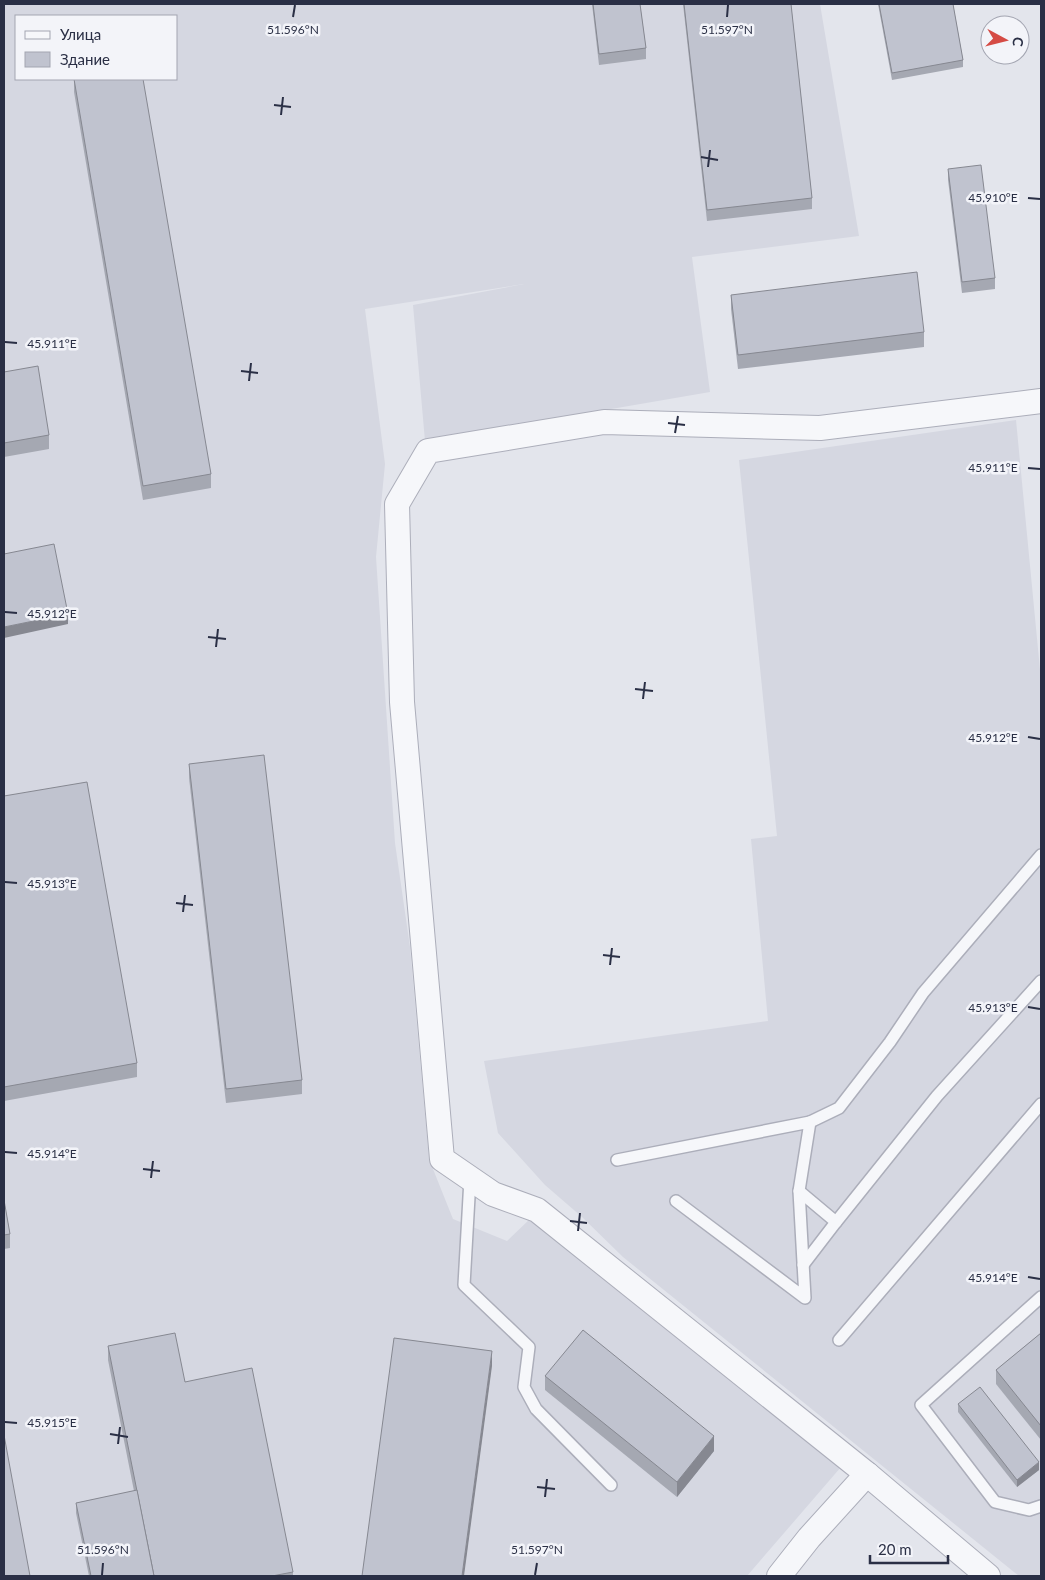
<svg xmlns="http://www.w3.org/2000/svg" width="1045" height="1580" font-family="Lato,sans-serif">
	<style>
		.built { fill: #d5d7e1; fill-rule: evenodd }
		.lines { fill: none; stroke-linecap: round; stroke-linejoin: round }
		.service-casing { stroke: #acaeba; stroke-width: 14 }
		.minor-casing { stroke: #acaeba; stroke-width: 26 }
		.service { stroke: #f6f7fa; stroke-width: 11 }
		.minor { stroke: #f6f7fa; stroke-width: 24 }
		.wall { fill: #a5a8b2 }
		.shaded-wall { fill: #868891 }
		.building { fill: #c0c3cf; stroke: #868891 }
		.ticks { fill: none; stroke: #2a2f45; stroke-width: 2 }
		.ticks-label { font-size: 12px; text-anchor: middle; fill: #2a2f45; stroke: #f3f4f9; stroke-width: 5; stroke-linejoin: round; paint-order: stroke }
	</style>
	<rect width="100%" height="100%" fill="#e3e5ec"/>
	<g class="built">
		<path d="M4,4h816l39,232 -167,21 18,135 -285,49 -12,-136 111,-21 -159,25 20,155 -9,93 19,286 15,104 19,212 24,60 54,22 24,-23 310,249 -94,109h-743zM16,16h160v63h-160z"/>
		<path d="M1016,420l25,260v896h-22l-396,-319 -41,-40 -37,-32 -47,-52 -14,-72 284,-40 -17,-182 26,-3 -38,-376z"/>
	</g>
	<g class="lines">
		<g class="service-casing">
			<g id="service">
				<path d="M810,1122l29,-14 51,-66 33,-49 118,-138"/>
				<path d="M617,1160l193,-38 -11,69 6,107 -129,-97"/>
				<path d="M470,1179l-6,106 65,62 -5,40 12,22 75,76"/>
				<path d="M799,1191l37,31 -33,43"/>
				<path d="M836,1222l101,-126 104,-115"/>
				<path d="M1041,1297l-120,108 74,97 34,8 12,-4"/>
				<path d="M839,1340l202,-236"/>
			</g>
		</g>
		<g class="minor-casing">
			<g id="minor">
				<path d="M779,1576l30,-38 58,-64"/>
				<path d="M988,1576l-121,-102 -330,-264 -44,-16 -51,-35 -40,-457 -5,-198 31,-53 176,-29 216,6 221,-27"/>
			</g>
		</g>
		<use href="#service" class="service"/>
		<use href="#minor" class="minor"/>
	</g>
	<g class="wall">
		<path d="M592,4h48l6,44v11l-47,6z"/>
		<path d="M683,4h108l21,194v11l-105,12z"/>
		<path d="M878,4h75l10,56v7l-71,13z"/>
		<path d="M74,79l137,395v14l-68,12 -69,-408z"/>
		<path d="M948,169l47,109v11l-33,4 -14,-113z"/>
		<path d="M731,295l193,37v15l-186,22 -7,-60z"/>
		<path d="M4,372l45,63v14l-45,8z"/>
		<path d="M189,764l113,316v14l-76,9 -37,-325z"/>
		<path d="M4,796l133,267v14l-133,24z"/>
		<path d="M4,1200l6,34v14l-6,1z"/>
		<path d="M1041,1333v107l-45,-56v-14z"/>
		<path d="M108,1346l77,36 108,190v4h-204l-13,-63v-10l58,-12 -26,-131z"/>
		<path d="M545,1376l169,75 -37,46 -132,-107z"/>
		<path d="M958,1404l81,66 -22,17 -59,-75z"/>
	</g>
	<g class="shaded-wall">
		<path d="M68,614v10l-64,14v-11z"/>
		<path d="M492,1351v15l-28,210h-2z"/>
		<path d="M714,1436v15l-37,46v-15z"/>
		<path d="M1039,1462v8l-22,17v-7z"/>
	</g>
	<g class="building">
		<path d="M593,4h47l6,44 -47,6z"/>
		<path d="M684,4h107l21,194 -105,12z"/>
		<path d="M879,4h74l10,56 -71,13z"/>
		<path d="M74,79h69l68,395 -68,12z"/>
		<path d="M981,165l14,113 -33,4 -14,-113z"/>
		<path d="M917,272l7,60 -186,23 -7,-60z"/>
		<path d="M38,366l11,69 -45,8v-71z"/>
		<path d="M54,544l14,70 -64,13v-73z"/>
		<path d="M264,755l38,325 -76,9 -37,-325z"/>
		<path d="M87,782l50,281 -133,24v-291z"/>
		<path d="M4,1200l6,34 -6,1z"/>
		<path d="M583,1330l131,106 -37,46 -132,-106z"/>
		<path d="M175,1333l10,49 67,-14 41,204 -21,4h-118l-46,-230z"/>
		<path d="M1041,1333v93l-45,-56z"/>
		<path d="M394,1338l98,13 -30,225h-100z"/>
		<path d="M980,1387l59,75 -22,18 -59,-76z"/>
		<path d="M4,1435l26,141h-26z"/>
		<path d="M137,1490l17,86h-63l-15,-73z"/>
	</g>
	<path class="ticks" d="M293,17l2,-12M727,17l1,-12M274,105l17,2M281,115l2,-18M701,157l17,3M708,167l2,-17M1028,198l12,1M5,342l12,1M241,371l17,2M249,381l2,-18M668,423l17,2M675,433l3,-17M1028,468l12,1M5,612l12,1M208,637l18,2M216,647l2,-18M635,689l18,2M643,699l2,-17M1028,737l12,2M5,882l12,1M176,903l17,2M183,912l2,-17M603,955l17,2M610,965l2,-17M1028,1007l12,2M5,1152l12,1M143,1169l17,2M151,1178l2,-17M570,1221l17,2M578,1231l2,-18M1028,1277l12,2M5,1422l12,1M110,1434l18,3M118,1444l2,-17M537,1487l18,2M545,1497l2,-18M102,1575l1,-12M535,1575l2,-12"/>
	<g class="ticks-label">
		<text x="293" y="34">51.596°N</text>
		<text x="727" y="34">51.597°N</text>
		<text x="993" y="202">45.910°E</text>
		<text x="52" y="348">45.911°E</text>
		<text x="993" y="472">45.911°E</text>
		<text x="52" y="618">45.912°E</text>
		<text x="993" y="742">45.912°E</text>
		<text x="52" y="888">45.913°E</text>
		<text x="993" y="1012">45.913°E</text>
		<text x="52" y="1158">45.914°E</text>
		<text x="993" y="1282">45.914°E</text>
		<text x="52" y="1427">45.915°E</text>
		<text x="103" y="1554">51.596°N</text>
		<text x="537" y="1554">51.597°N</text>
	</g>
	<rect width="1045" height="1580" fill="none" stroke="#2a2f45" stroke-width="10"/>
	<rect x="15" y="15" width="162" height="65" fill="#f3f4f9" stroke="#a3a5b1"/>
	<rect x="25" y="31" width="25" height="8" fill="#f6f7fa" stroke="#a3a5b1"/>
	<text x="60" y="40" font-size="15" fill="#2a2f45">Улица</text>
	<rect x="25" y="52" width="25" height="15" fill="#c0c3cf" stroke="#a3a5b1"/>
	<text x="60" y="65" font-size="15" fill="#2a2f45">Здание</text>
	<g transform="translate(1005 40) rotate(97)"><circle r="24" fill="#f3f4f9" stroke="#a3a5b1"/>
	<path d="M0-4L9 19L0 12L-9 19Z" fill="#d54b45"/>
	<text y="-8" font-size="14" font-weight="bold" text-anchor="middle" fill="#2a2f45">С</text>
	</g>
	<path d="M870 1555v8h78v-8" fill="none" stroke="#2a2f45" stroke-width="2.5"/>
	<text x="878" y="1555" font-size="15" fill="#2a2f45" stroke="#f3f4f9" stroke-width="4" paint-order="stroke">20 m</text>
</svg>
